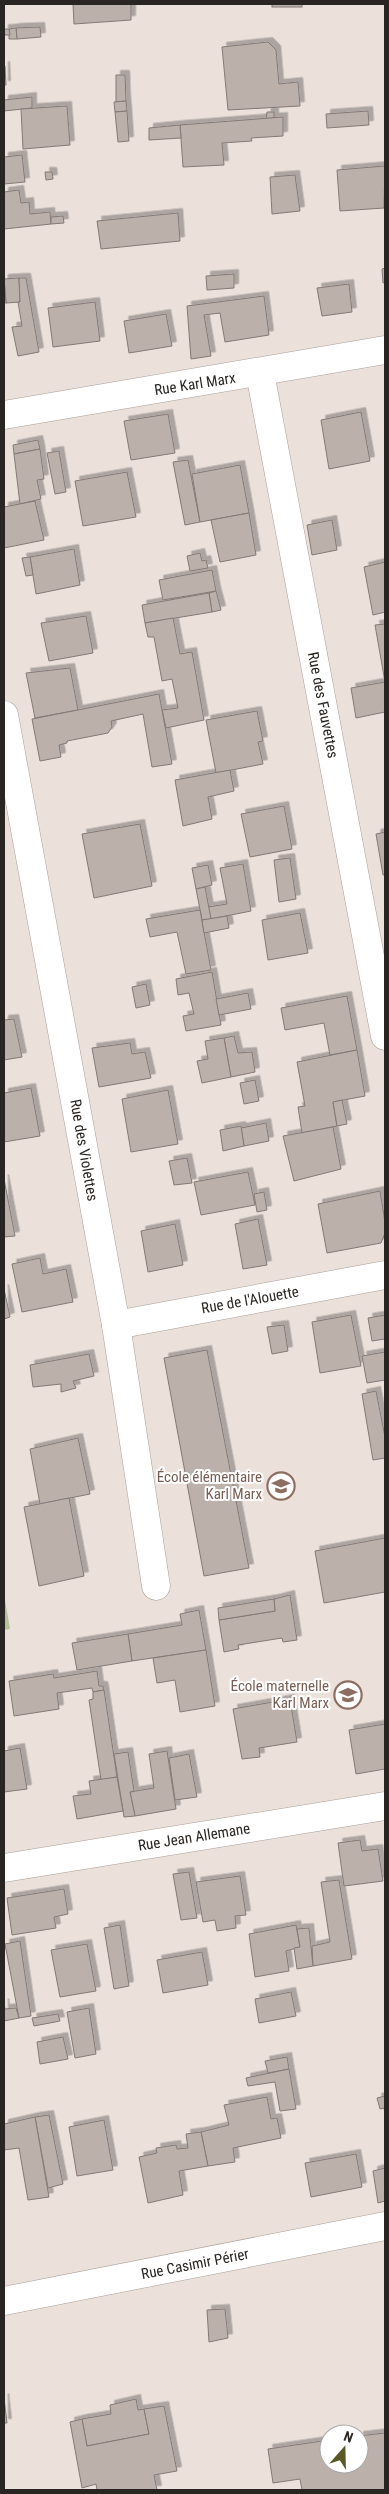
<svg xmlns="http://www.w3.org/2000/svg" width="389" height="2494" font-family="'Roboto Condensed',sans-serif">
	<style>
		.green { fill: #b5c19a }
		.building { fill: #bcb0ab; stroke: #847975; filter: url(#shadow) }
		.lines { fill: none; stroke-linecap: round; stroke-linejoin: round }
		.minor-casing { stroke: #aa9f99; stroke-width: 29 }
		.minor { stroke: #fff; stroke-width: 28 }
		.labels { text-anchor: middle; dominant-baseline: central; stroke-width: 4; stroke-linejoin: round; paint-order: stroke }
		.street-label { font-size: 15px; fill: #292522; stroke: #fff }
		.education-label { font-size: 15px; fill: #785e54; stroke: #fff; text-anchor: end }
	</style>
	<defs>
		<filter id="shadow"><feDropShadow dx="4.5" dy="-4.5" stdDeviation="0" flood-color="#0004"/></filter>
	</defs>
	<rect width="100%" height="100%" fill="#ebe0da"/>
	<path class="green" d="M4,1594l6,35 -6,1z"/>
	<g class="building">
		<path d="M73,4h58v16l-57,4z"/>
		<rect x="272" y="4" width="30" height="3"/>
		<path d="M40,27l1,10 -24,2 -1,-11z"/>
		<path d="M16,28l1,11h-8v-10z"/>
		<path d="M4,29h5l1,6h-6z"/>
		<path d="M268,42l8,8 3,34 19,-2 2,24 -72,4 -6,-63z"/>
		<path d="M4,66h1l1,19h-2z"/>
		<path d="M116,75h9l1,26 -10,1z"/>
		<path d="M32,97v11l-28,3v-11z"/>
		<path d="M126,101l1,10 -12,1 -1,-10z"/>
		<path d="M67,106l3,39 -47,4 -2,-40z"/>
		<path d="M127,111l2,30 -11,1 -3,-30z"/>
		<path d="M368,111l1,14 -42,3 -1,-14z"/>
		<path d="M267,112h7v6l-8,1z"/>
		<path d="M283,117v19l-32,2 1,3 -30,2 2,22 -41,2 -3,-42z"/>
		<path d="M180,125l1,13 -32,2v-12z"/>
		<path d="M22,155l3,27 -21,2v-27z"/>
		<path d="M385,166l-1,42 -44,3 -3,-41z"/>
		<path d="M45,172h7l1,7 -7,1z"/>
		<path d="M295,175l5,36 -28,3 -2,-37z"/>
		<path d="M19,190l2,13 8,-1 1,12 20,-2 1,12 -47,5v-37z"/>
		<path d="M178,213l2,28 -79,8 -4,-28z"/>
		<path d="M63,216l1,7 -13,1v-7z"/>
		<path d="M385,268v14l-2,1 -1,-14z"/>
		<path d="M234,274v14l-27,2 -1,-14z"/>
		<path d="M19,278l1,24 -14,1 -2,-24z"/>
		<path d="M19,278h7l13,74 -21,4 -6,-29 10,-1 -4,-24h2z"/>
		<path d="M4,279l2,24h-2z"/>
		<path d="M349,284l3,28 -30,4 -5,-28z"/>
		<path d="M264,296l5,39 -44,7 -5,-29 -16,2 7,41 -20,3 -4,-53z"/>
		<path d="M95,302l5,39 -47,6 -5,-39z"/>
		<path d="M166,314l6,32 -43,7 -5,-32z"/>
		<path d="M361,412l9,49 -41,8 -8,-49z"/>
		<path d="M168,414l7,39 -44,7 -7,-39z"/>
		<path d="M38,440l2,9 -26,5 -1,-9z"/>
		<path d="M40,449l4,30 -7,1 4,19 -21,5 -6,-50z"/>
		<path d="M59,451l7,41 -11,2 -8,-41z"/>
		<path d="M188,460l12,62 -15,3 -12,-63z"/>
		<path d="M240,465l9,48 -49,9 -8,-48z"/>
		<path d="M127,472l9,45 -53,9 -8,-45z"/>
		<path d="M35,501l9,39 -40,8v-41z"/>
		<path d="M249,513l7,42 -36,7 -9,-42z"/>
		<path d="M332,520l5,30 -25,5 -5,-30z"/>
		<path d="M74,549l6,36 -44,9 -6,-37z"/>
		<path d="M200,553l2,8 4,-1 2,8 -18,3 -3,-15z"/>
		<path d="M30,557l3,18 -7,1 -4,-18z"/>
		<path d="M385,562v50l-12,3 -9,-48z"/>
		<path d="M212,570l4,21 -53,9 -4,-20z"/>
		<path d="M216,591l5,19 -9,2 -3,-19z"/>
		<path d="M209,593l3,19 -67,11 -3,-18z"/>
		<path d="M86,616l7,37 -44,8 -8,-38z"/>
		<path d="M173,618l7,36 12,-2 12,68 -38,8 -4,-18 16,-2 -6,-29 -10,2 -8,-44h-6l-3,-14z"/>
		<path d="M385,624v58l-10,-57z"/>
		<path d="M70,668l8,42 -43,8 -9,-45z"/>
		<path d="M385,682v30l-29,6 -5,-30z"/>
		<path d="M159,694l13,70 -20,3 -9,-53 -32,7 1,6 -4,6 -41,8v2l-8,2 2,12 -21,4 -8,-42z"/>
		<path d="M257,711l6,30 -5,1 5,22 -47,9 -10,-53z"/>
		<path d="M230,770l4,21 -26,6 4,22 -29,7 -8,-46z"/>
		<path d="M284,806l8,43 -42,8 -9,-43z"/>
		<path d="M140,824l12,62 -58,12 -12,-64z"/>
		<path d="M385,832v43h-2l-7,-41z"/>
		<path d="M290,858l6,41 -17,3 -5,-42z"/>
		<path d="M243,864l8,47 -40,8 -3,-12 19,-3 -7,-36z"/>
		<path d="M208,865l4,20 -16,4 -4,-21z"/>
		<path d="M205,887l6,32 -9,1 -6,-31z"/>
		<path d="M200,910l11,60 -25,4 -9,-42 -27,5 -4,-18z"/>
		<path d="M300,913l8,40 -40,7 -6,-40z"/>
		<path d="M227,916l2,12 -25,5 -2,-13z"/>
		<path d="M212,972l9,53 -35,6 -3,-15 11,-2 -5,-21 -11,2 -2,-16z"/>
		<path d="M146,984l4,21 -14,3 -4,-21z"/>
		<path d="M248,993l3,16 -32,6 -3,-16z"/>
		<path d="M347,996l10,54 -27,5 -6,-32 -39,7 -4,-22z"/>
		<path d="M14,1019l8,38 -18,3v-40z"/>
		<path d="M234,1036l4,17 14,-1 3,20 -24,5 -7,-39z"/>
		<path d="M224,1038l7,39 -29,6 -5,-22 11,-2 -3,-18z"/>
		<path d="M130,1043l2,11 13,-2 6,26 -52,9 -7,-39z"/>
		<path d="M357,1050l8,46 -32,6 4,24 -35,7 -4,-26 7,-1 -8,-44z"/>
		<path d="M255,1080l4,21 -15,3 -4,-21z"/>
		<path d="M31,1088l9,48 -36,6v-49z"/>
		<path d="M168,1090l10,54 -47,8 -9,-53z"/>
		<path d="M342,1100l5,24 -10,2 -4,-24z"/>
		<path d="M266,1123l3,18 -25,5 -3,-18z"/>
		<path d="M241,1126l3,20 -21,5 -3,-21z"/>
		<path d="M333,1127l8,42 -47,12 -11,-45z"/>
		<path d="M187,1158l5,25 -18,2 -5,-24z"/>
		<path d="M248,1172l7,33 -54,10 -7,-33z"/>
		<path d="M4,1179l11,57 -11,1z"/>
		<path d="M380,1191l5,31v11l-4,10 -54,10 -9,-49z"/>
		<path d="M264,1192l3,18 -10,2 -3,-18z"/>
		<path d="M258,1219l9,46 -24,4 -8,-45z"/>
		<path d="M175,1224l8,41 -35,7 -7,-41z"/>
		<path d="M40,1258l3,16 23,-5 7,33 -51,10 -10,-48z"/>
		<path d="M4,1289l6,28 -6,2z"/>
		<path d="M351,1315l10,51 -41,7 -8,-51z"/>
		<path d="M385,1315v24l-13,2 -4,-23z"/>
		<path d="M284,1325l4,26 -16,3 -5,-27z"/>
		<path d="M207,1350l42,218 -45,8 -40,-218z"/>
		<path d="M385,1352v28l-18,3 -5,-27z"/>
		<path d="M89,1354l5,22 -21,5 3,7 -15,4v-8l-28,3 -3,-22z"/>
		<path d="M376,1391l9,46v21l-12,2 -11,-66z"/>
		<path d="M78,1438l12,56 -50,10 -10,-55z"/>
		<path d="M69,1498l15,78 -45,10 -15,-79z"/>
		<path d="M385,1538v54l-61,11 -9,-52z"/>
		<path d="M290,1595l7,45 -14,2 -1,-4 -44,7 1,4 -15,3 -5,-32 56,-9 -1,-12z"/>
		<path d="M274,1599l1,12 -56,9 -1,-12z"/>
		<path d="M199,1610l7,40 -74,11 -4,-27 54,-9 -2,-11z"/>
		<path d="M128,1634l4,27 -55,9 -5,-27z"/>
		<path d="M206,1650l9,56 -35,6 -5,-32 -18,3 -4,-25z"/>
		<path d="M97,1671l2,15h4l1,4 -11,2 -1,-4 -35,5 2,16 -45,7 -5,-35 44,-7 1,4z"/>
		<path d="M104,1690l13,87 -16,3 -12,-80 4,-1v-7z"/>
		<path d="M290,1699l7,43 -38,6 1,9 -18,2 -9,-50z"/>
		<path d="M385,1724v45l-29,5 -7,-44z"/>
		<path d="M20,1748l7,41 -23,3v-41z"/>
		<path d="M167,1751l9,58 -41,7 -5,-24 24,-4 -5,-34z"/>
		<path d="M128,1752l6,39 -4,1 5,24 -11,1 -10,-63z"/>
		<path d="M189,1754l8,43 -22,3 -6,-42z"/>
		<path d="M117,1777l6,34 -46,8 -4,-23 18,-2 -2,-13z"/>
		<path d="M360,1840l2,11 16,-2 5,32 -39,5 -6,-43z"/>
		<path d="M189,1872l8,46 -16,2 -8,-46z"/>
		<path d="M240,1876l6,39 -11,1 1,12 -19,3 -2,-11 -12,2 -7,-40z"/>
		<path d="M339,1880l13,79 -39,7 -1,-20 18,-4 -9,-60z"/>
		<path d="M64,1889l4,25 -14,3 2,11 -44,7 -5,-37z"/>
		<path d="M120,1925l9,61 -15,3 -10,-61z"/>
		<path d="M296,1925l4,22 -14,4 3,20 -34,6 -6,-43z"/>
		<path d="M309,1928l4,38 -16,3 -3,-21 6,-1 -3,-18z"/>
		<path d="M20,1941l11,75 -12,2 -14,-74z"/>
		<path d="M87,1944l9,47 -36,6 -9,-47z"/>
		<path d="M202,1952l6,33 -45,8 -6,-33z"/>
		<path d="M291,1992l5,24 -37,7 -4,-24z"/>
		<path d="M4,2003l1,6 11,-1 3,10 -15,3z"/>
		<path d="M89,2008l7,46 -21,4 -8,-46z"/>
		<path d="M58,2014l2,7 -26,5 -2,-8z"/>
		<path d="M63,2037l5,22 -28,5 -3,-22z"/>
		<path d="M287,2057l2,12 -21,4 -3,-12z"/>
		<path d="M289,2069l7,40 -16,2 -5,-29 -27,4 -2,-8z"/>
		<path d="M385,2096v18l-1,-6 -4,1 -3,-11z"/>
		<path d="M267,2097l4,22 6,-1 4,20 -48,10 2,14 -27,4 -7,-34 28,-7 -5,-20z"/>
		<path d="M49,2115l14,69 -15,4 -13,-71z"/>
		<path d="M35,2117l14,80 -21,3 -9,-52 -15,2v-26z"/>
		<path d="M104,2120l9,50 -36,6 -8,-49z"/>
		<path d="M201,2132l7,34 -29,5 4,24 -35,8 -9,-46 18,-4 -1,-5 20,-3 1,4 11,-1 -2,-14z"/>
		<path d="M356,2154l6,33 -51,10 -6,-34z"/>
		<path d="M385,2168v33l-7,2 -5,-32z"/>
		<path d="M225,2309l3,29 -19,4 -2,-32z"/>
		<path d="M4,2398l3,25h-3z"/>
		<path d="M136,2399l2,11 6,-1 5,25 -62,12 -5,-27 29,-5 -1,-9z"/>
		<path d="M164,2406l13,65 -23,4 3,15h-60l-1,-6 -14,4 -12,-66 12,-3 5,27 62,-12 -5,-25z"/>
		<path d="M385,2433v57h-83l-2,-11 -27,4 -5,-34 61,-9v24h30v-28z"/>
	</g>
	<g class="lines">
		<g class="minor-casing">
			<g id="minor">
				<path d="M260,373l125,663"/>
				<path d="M4,415l381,-65"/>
				<path d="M4,715l112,610 40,261"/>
				<path d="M116,1325l269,-50"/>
				<path d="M4,1868l381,-62"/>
				<path d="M4,2301l381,-75"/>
			</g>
		</g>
		<use href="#minor" class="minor"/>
	</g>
	<defs>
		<g id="school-ring" transform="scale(1.4375)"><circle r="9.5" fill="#fff" stroke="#8d6e63" stroke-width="1.5"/><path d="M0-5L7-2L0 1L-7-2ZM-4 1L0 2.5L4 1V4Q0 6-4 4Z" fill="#8d6e63"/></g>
	</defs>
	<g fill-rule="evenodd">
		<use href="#school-ring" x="281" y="1486"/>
		<use href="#school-ring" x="348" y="1695"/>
	</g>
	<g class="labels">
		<g class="street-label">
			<text transform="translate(195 384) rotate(-9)">Rue Karl Marx</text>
			<text transform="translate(323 705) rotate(79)">Rue des Fauvettes</text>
			<text transform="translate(84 1150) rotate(80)">Rue des Violettes</text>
			<text transform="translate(250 1300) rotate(-10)">Rue de l'Alouette</text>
			<text transform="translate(194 1837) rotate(-9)">Rue Jean Allemane</text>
			<text transform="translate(195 2264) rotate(-11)">Rue Casimir Périer</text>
		</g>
		<g class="education-label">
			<text x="262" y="1477">École élémentaire<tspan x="262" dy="17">Karl Marx</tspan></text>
			<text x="329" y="1686">École maternelle<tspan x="329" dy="17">Karl Marx</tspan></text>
		</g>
	</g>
	<rect width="389" height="2494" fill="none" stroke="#292522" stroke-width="10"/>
	<g transform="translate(344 2449) rotate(20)"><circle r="24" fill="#ffffff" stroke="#a9a8a7"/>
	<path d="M0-4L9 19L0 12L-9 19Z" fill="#5b5a27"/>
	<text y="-8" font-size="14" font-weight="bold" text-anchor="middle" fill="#292522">N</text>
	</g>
</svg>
